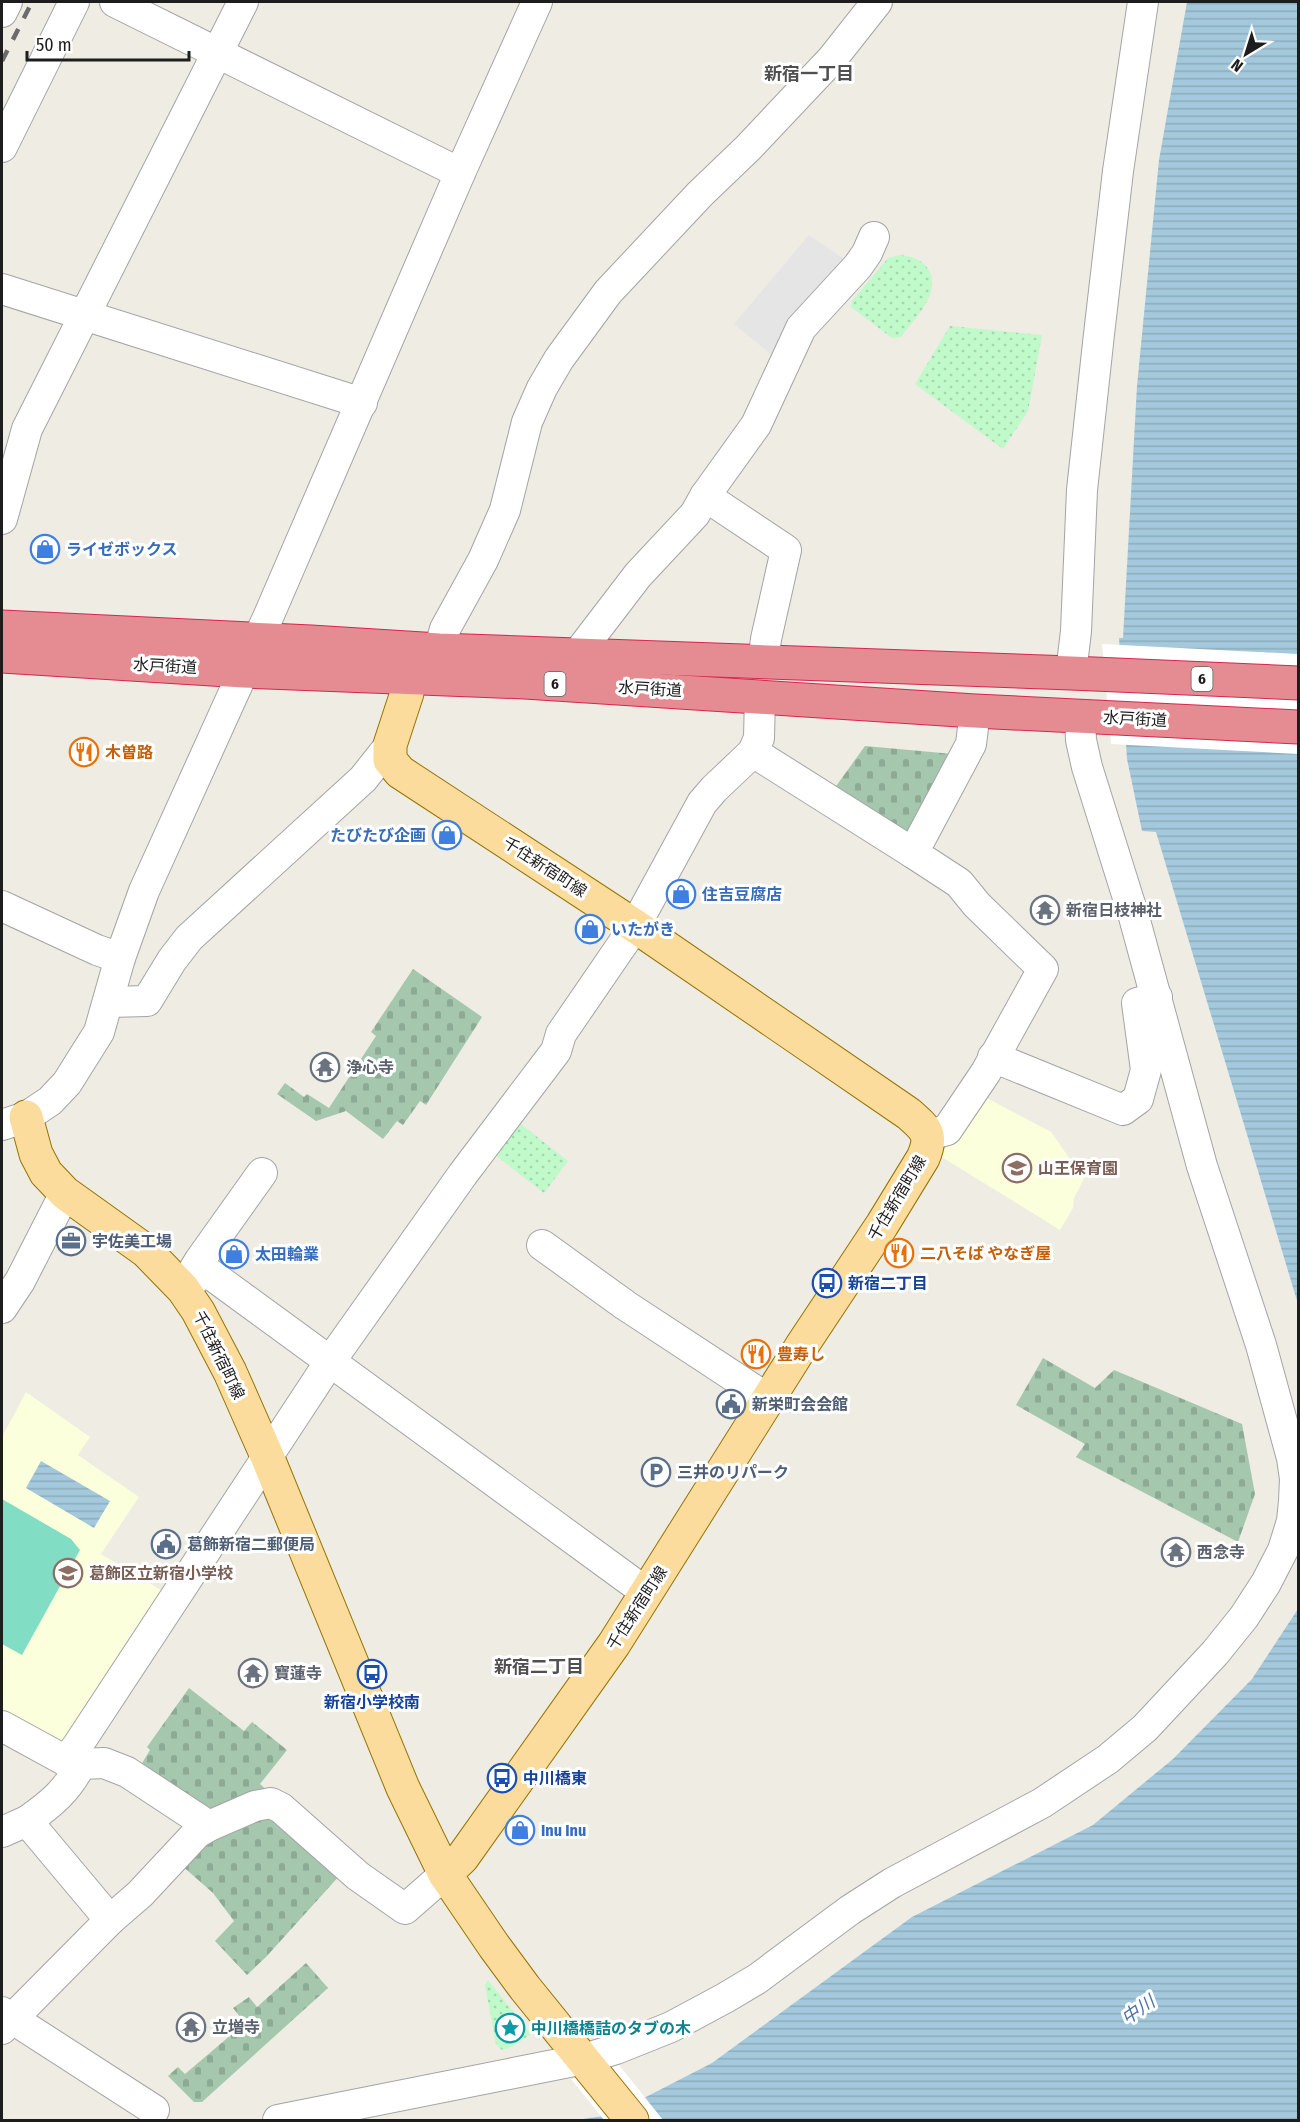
<svg xmlns="http://www.w3.org/2000/svg" width="1300" height="2122" font-family="'Fira Sans Condensed','Noto Sans JP',sans-serif">
	<style>
		.education { fill: #fbffdc }
		.cemetery { fill: url(#cemetery-stones) }
		.park { fill: url(#park-dots) }
		.pitch { fill: #81ddc3 }
		.parking { fill: #e5e5e5 }
		.water { fill: url(#water-rules) }
		.pier { fill: #fff }
		.lines { fill: none; stroke-linecap: round; stroke-linejoin: round }
		.minor-casing { stroke: #a4a4a4; stroke-width: 32 }
		.major-casing { stroke: #957401; stroke-width: 35 }
		.highway-casing { stroke: #d7254f; stroke-width: 35 }
		.minor { stroke: #fff; stroke-width: 30 }
		.major { stroke: #fbdc9c; stroke-width: 33 }
		.highway { stroke: #e58b92; stroke-width: 33 }
		.rail { stroke: #6b6b6b; stroke-width: 4.5; stroke-dasharray: 12 12; stroke-linecap: butt }
		.labels { text-anchor: middle; dominant-baseline: central; stroke-width: 6; stroke-linejoin: round; paint-order: stroke }
		.shield { fill: #fff; stroke: #616161; stroke-width: 1.5 }
		.shield-label { font-size: 15px; font-weight: bold; fill: #1d1d1d }
		.shop-label { font-size: 16px; font-weight: bold; fill: #366cbe; stroke: #fff; text-anchor: start }
		.street-label { font-size: 16px; fill: #1d1d1d; stroke: #fff }
		.food-label { font-size: 16px; font-weight: bold; fill: #c56008; stroke: #fff; text-anchor: start }
		.worship-label { font-size: 16px; font-weight: bold; fill: #5b616d; stroke: #fff; text-anchor: start }
		.education-label { font-size: 16px; font-weight: bold; fill: #785e54; stroke: #fff; text-anchor: start }
		.service-label { font-size: 16px; font-weight: bold; fill: #4e5e75; stroke: #fff; text-anchor: start }
		.transit-label { font-size: 16px; font-weight: bold; fill: #164399; stroke: #fff; text-anchor: start }
		.culture-label { font-size: 16px; font-weight: bold; fill: #0d838f; stroke: #fff; text-anchor: start }
		.neighbourhood-label { font-size: 18px; font-weight: bold; fill: #505050; stroke: #fff }
		.water-label { font-size: 18px; font-style: italic; fill: #4b71ac; stroke: #fff }
	</style>
	<defs>
		<pattern id="cemetery-stones" width="16" height="16" patternUnits="userSpaceOnUse" patternTransform="scale(1.5)"><rect width="16" height="16" fill="#a4c7ad"/><path d="M2 7V4a2 2 0 0 1 4 0v3zM10 15v-3a2 2 0 0 1 4 0v3z" fill="#8daa94"/></pattern>
		<pattern id="park-dots" width="8" height="8" patternUnits="userSpaceOnUse" patternTransform="scale(1.5)"><rect width="8" height="8" fill="#c0f9ca"/><path d="M2 2h.1M6 6h.1" fill="none" stroke="#a5d5ad" stroke-width="1.8" stroke-linecap="round"/></pattern>
		<pattern id="water-rules" width="6" height="5" patternUnits="userSpaceOnUse" patternTransform="scale(1.5)"><rect width="6" height="5" fill="#a4c9dc"/><path d="M0 2.5h6" fill="none" stroke="#8dacbc"/></pattern>
	</defs>
	<rect width="100%" height="100%" fill="#eeece3"/>
	<g class="education">
		<path d="M981,1095l70,37 33,47 -10,19 -1,10 -13,22 -120,-74z"/>
		<path d="M26,1392l64,45 -12,18 61,42 -38,57 65,39 -98,147 -12,5 -54,-29v-279z"/>
	</g>
	<g class="cemetery">
		<path d="M865,746l88,8 -46,79 -73,-44z"/>
		<path d="M413,969l69,48 -56,88 -6,-4 -17,24 -6,-4 -14,18 -37,-28 -30,10 -39,-27 8,-11 19,14 3,-3 22,14 47,-72 -5,-4z"/>
		<path d="M1043,1358l52,30 19,-18 128,54 13,70 -17,48 -162,-85 9,-13 -69,-39z"/>
		<path d="M189,1688l55,43 8,-9 35,28 -27,34 10,9 -61,24 -71,-47 12,-20 -3,-3z"/>
		<path d="M274,1812l67,62 -75,83 -19,18 -32,-34 19,-20 -21,-28 -33,-29 15,-18z"/>
		<path d="M306,1963l22,25 -126,114h-8l-26,-26 10,-9 7,7 60,-51 -12,-15 16,-11 8,10z"/>
	</g>
	<g class="park">
		<path d="M899,255c11,1 23,4 29,14 15,23 -14,50 -27,68l-9,1 -41,-31 1,-6 36,-43z"/>
		<path d="M950,326l92,9 -14,76 -25,38 -88,-65z"/>
		<path d="M518,1122l50,39 -24,32 -50,-39z"/>
		<path d="M488,1980l42,53v2l-21,13 -7,2 -6,-6 -11,-59z"/>
	</g>
	<path class="pitch" d="M2,1499l69,40 9,11 -58,105 -20,-11z"/>
	<path class="parking" d="M809,235l38,26 -75,94 -38,-31z"/>
	<g class="water">
		<path d="M1187,2h111v1302l-142,-472 -14,-1 -15,-72 -8,-121h4l14,-252 22,-226z"/>
		<path d="M41,1461l69,40 -16,27 -68,-40z"/>
		<path d="M1298,1609v511h-722l35,-5 101,-52 200,-146 181,-92 80,-66 79,-80z"/>
	</g>
	<g class="pier">
		<path d="M1102,644l196,10v100l-187,-10z"/>
		<path d="M619,2065l44,55h-59l-33,-41z"/>
	</g>
	<g class="lines">
		<g class="minor-casing">
			<g id="minor">
				<path d="M115,2l345,171"/>
				<path d="M2,12l5,-10"/>
				<path d="M2,147l72,-145"/>
				<path d="M2,289l360,114"/>
				<path d="M705,496l81,54 -20,89 -3,24"/>
				<path d="M2,519l25,-90 216,-427"/>
				<path d="M439,650l6,-21 38,-69 22,-50 22,-88 15,-34 17,-29 49,-67 92,-98 48,-46 84,-89 45,-57"/>
				<path d="M576,656l62,-81 57,-61 10,-18 51,-71 45,-97 57,-62 9,-13 7,-16"/>
				<path d="M1071,673l5,-42 6,-141 17,-156 19,-163 25,-169"/>
				<path d="M760,696l-1,42 -6,14 160,101"/>
				<path d="M2,906l95,44 23,8"/>
				<path d="M109,1002l38,-1 25,-41 17,-22 174,-159 27,-34"/>
				<path d="M993,1057l130,53 15,-11 8,-29 -9,-67 20,-6"/>
				<path d="M2,1125l24,-8 24,-16 17,-18 32,-51 21,-74 24,-67 125,-276 191,-442 77,-171"/>
				<path d="M929,1135l18,-5 39,-58 57,-103 -66,-64 -18,-22 -46,-30 58,-109 4,-33"/>
				<path d="M542,1245l83,60 143,94"/>
				<path d="M184,1286l16,-26 62,-87"/>
				<path d="M183,1289l18,-15 8,-1 438,320"/>
				<path d="M2,1308l18,-27 45,-88"/>
				<path d="M2,1726l64,35 15,3 23,-1 23,9 82,54"/>
				<path d="M66,1761l12,-16 251,-382 134,-189 93,-123 5,-17 74,-108 67,-123 12,-14 39,-37"/>
				<path d="M81,1764c-14,27 -30,40 -54,57l83,99"/>
				<path d="M2,1832l25,-11"/>
				<path d="M2,2012l152,98"/>
				<path d="M2,2029l108,-109 30,-26 57,-61 12,-7 46,-20 16,-3 10,5 77,68 47,33 40,-35"/>
				<path d="M278,2120l306,-61 32,-10 55,-22 54,-29 32,-19 93,-69 42,-27 150,-80 66,-44 37,-31 70,-75 29,-36 22,-34 17,-33 9,-29 2,-20 1,-22 -3,-21 -31,-113 -59,-179 -68,-249 -47,-150 -6,-27 -1,-24"/>
			</g>
		</g>
		<g class="major-casing">
			<g id="major">
				<path d="M408,677l-1,16 -17,52v15l10,12 235,154 274,188c18,16 24,21 14,44l-41,67 -81,122 -187,297 -152,214 -17,16"/>
				<path d="M26,1117l10,37 10,19 19,20 81,58 37,38 15,22 32,61 37,84 136,332 42,86 49,72 31,42 107,132"/>
			</g>
		</g>
		<g class="highway-casing">
			<g id="highway">
				<path d="M2,627l309,15 128,8 632,23 227,10"/>
				<path d="M2,656l242,15 281,11 450,29 323,16"/>
			</g>
		</g>
		<use href="#minor" class="minor"/>
		<use href="#major" class="major"/>
		<use href="#highway" class="highway"/>
		<path class="rail" d="M2,61l30,-59"/>
	</g>
	<defs>
		<g id="shop-ring" transform="scale(1.5)"><circle r="9.5" fill="#fff" stroke="#3f7fe0" stroke-width="1.5"/><path d="M-5-2.5h2.3a2.7 3.5 0 0 1 5.4 0H5L5.5 6h-11ZM-1.5-2.5h3a1.5 2.3 0 0 0-3 0Z" fill="#3f7fe0"/></g>
		<g id="restaurant-ring" transform="scale(1.5)"><circle r="9.5" fill="#fff" stroke="#e8710a" stroke-width="1.5"/><path d="M-5-6h1v4h1v-4h1v4h1v-4h1v5L-1.5 .5V6h-2V.5L-5-1ZM5-6V6H3V1.5H1.5Q1.5-4 5-6Z" fill="#e8710a"/></g>
		<g id="temple-ring" transform="scale(1.5)"><circle r="9.5" fill="#fff" stroke="#6b7280" stroke-width="1.5"/><path d="M0-6L5-2H3V0L6.5 2.5H4V6H1.5V3h-3V6H-4V2.5H-6.5L-3 0V-2H-5Z" fill="#6b7280"/></g>
		<g id="school-ring" transform="scale(1.5)"><circle r="9.5" fill="#fff" stroke="#8d6e63" stroke-width="1.5"/><path d="M0-5L7-2L0 1L-7-2ZM-4 1L0 2.5L4 1V4Q0 6-4 4Z" fill="#8d6e63"/></g>
		<g id="office-ring" transform="scale(1.5)"><circle r="9.5" fill="#fff" stroke="#5c6f8a" stroke-width="1.5"/><path d="M-6-3h4V-5.5h4V-3h4V5H-6ZM-1-4.5V-3h2v-1.5ZM-6 0V1H6V0Z" fill="#5c6f8a"/></g>
		<g id="bus-ring" transform="scale(1.5)"><circle r="9.5" fill="#fff" stroke="#1a4fb4" stroke-width="1.5"/><path d="M-5-6H5V4H4V6H2V4H-2V6H-4V4H-5ZM-3.5-4V0h7V-4ZM-3.5 1.2v1.5H-2V1.2ZM2 1.2v1.5H3.5V1.2Z" fill="#1a4fb4"/></g>
		<g id="civic-ring" transform="scale(1.5)"><circle r="9.5" fill="#fff" stroke="#5c6f8a" stroke-width="1.5"/><path d="M-.6-6.5H3V-4.5H.6V-3L4-1V1h2V6H-6V1h2V-1L-.6-3ZM-1.2 2.5V6h2.4V2.5Z" fill="#5c6f8a"/></g>
		<g id="parking-ring" transform="scale(1.5)"><circle r="9.5" fill="#fff" stroke="#5c6f8a" stroke-width="1.5"/><path d="M-3.5-5.5H1a3.5 3.5 0 0 1 0 7H-1V5.5H-3.5ZM-1-3.4V-.6H.8a1.4 1.4 0 0 0 0-2.8Z" fill="#5c6f8a"/></g>
		<g id="sight-ring" transform="scale(1.5)"><circle r="9.5" fill="#fff" stroke="#0f9aa8" stroke-width="1.5"/><path d="M0-6L1.8-2.2L6-1.7L2.9 1.2L3.7 5.4L0 3.3L-3.7 5.4L-2.9 1.2L-6-1.7L-1.8-2.2Z" fill="#0f9aa8"/></g>
	</defs>
	<g fill-rule="evenodd">
		<use href="#shop-ring" x="45" y="549"/>
		<use href="#restaurant-ring" x="84" y="752"/>
		<use href="#shop-ring" x="447" y="835"/>
		<use href="#shop-ring" x="681" y="894"/>
		<use href="#temple-ring" x="1045" y="910"/>
		<use href="#shop-ring" x="590" y="929"/>
		<use href="#temple-ring" x="325" y="1067"/>
		<use href="#school-ring" x="1017" y="1168"/>
		<use href="#office-ring" x="71" y="1241"/>
		<use href="#restaurant-ring" x="899" y="1253"/>
		<use href="#shop-ring" x="234" y="1254"/>
		<use href="#bus-ring" x="827" y="1283"/>
		<use href="#restaurant-ring" x="756" y="1354"/>
		<use href="#civic-ring" x="731" y="1404"/>
		<use href="#parking-ring" x="656" y="1472"/>
		<use href="#civic-ring" x="166" y="1544"/>
		<use href="#temple-ring" x="1176" y="1552"/>
		<use href="#school-ring" x="68" y="1573"/>
		<use href="#temple-ring" x="253" y="1673"/>
		<use href="#bus-ring" x="372" y="1674"/>
		<use href="#bus-ring" x="502" y="1778"/>
		<use href="#shop-ring" x="520" y="1830"/>
		<use href="#temple-ring" x="191" y="2027"/>
		<use href="#sight-ring" x="510" y="2028"/>
	</g>
	<g class="labels">
		<g class="shield">
			<rect x="1191.5" y="667" width="21" height="24" rx="4.5"/>
			<rect x="544.5" y="672" width="21" height="24" rx="4.5"/>
		</g>
		<g class="shield-label">
			<text x="1202" y="679">6</text>
			<text x="555" y="684">6</text>
		</g>
		<g class="shop-label">
			<text x="66" y="549">ライゼボックス</text>
			<text x="426" y="835" text-anchor="end">たびたび企画</text>
			<text x="702" y="894">住吉豆腐店</text>
			<text x="611" y="929">いたがき</text>
			<text x="255" y="1254">太田輪業</text>
			<text x="541" y="1830">Inu Inu</text>
		</g>
		<g class="street-label">
			<text transform="translate(165 666) rotate(3)">水戸街道</text>
			<text transform="translate(650 689) rotate(3)">水戸街道</text>
			<text transform="translate(1135 719) rotate(3)">水戸街道</text>
			<text transform="translate(545 867) rotate(33)">千住新宿町線</text>
			<text transform="translate(897 1198) rotate(-59)">千住新宿町線</text>
			<text transform="translate(219 1355) rotate(64)">千住新宿町線</text>
			<text transform="translate(637 1608) rotate(-57)">千住新宿町線</text>
		</g>
		<g class="food-label">
			<text x="105" y="752">木曽路</text>
			<text x="920" y="1253">二八そば やなぎ屋</text>
			<text x="777" y="1354">豊寿し</text>
		</g>
		<g class="worship-label">
			<text x="1066" y="910">新宿日枝神社</text>
			<text x="346" y="1067">浄心寺</text>
			<text x="1197" y="1552">西念寺</text>
			<text x="274" y="1673">寶蓮寺</text>
			<text x="212" y="2027">立増寺</text>
		</g>
		<g class="education-label">
			<text x="1038" y="1168">山王保育園</text>
			<text x="89" y="1573">葛飾区立新宿小学校</text>
		</g>
		<g class="service-label">
			<text x="92" y="1241">宇佐美工場</text>
			<text x="752" y="1404">新栄町会会館</text>
			<text x="677" y="1472">三井のリパーク</text>
			<text x="187" y="1544">葛飾新宿二郵便局</text>
		</g>
		<g class="transit-label">
			<text x="848" y="1283">新宿二丁目</text>
			<text x="372" y="1702" text-anchor="middle">新宿小学校南</text>
			<text x="523" y="1778">中川橋東</text>
		</g>
		<g class="culture-label">
			<text x="531" y="2028">中川橋橋詰のタブの木</text>
		</g>
		<g class="neighbourhood-label">
			<text x="809" y="74">新宿一丁目</text>
			<text x="539" y="1667">新宿二丁目</text>
		</g>
		<g class="water-label">
			<text transform="translate(1138 2010) rotate(-35)">中川</text>
		</g>
	</g>
	<rect width="1300" height="2122" fill="none" stroke="#1d1d1d" stroke-width="6"/>
	<g transform="translate(1246 54) rotate(218)" stroke="#ffffff" stroke-width="4.5" paint-order="stroke">
	<path d="M0-4.5L10 22L0 15L-10 22Z" fill="#1d1d1d"/>
	<text y="-9" font-size="16" font-weight="bold" text-anchor="middle" fill="#1d1d1d">N</text>
	</g>
	<path d="M27 51v9h162v-9" fill="none" stroke="#1d1d1d" stroke-width="3"/>
	<text x="36" y="51" font-size="18" fill="#1d1d1d" stroke="#ffffff" stroke-width="4.5" paint-order="stroke">50 m</text>
</svg>
